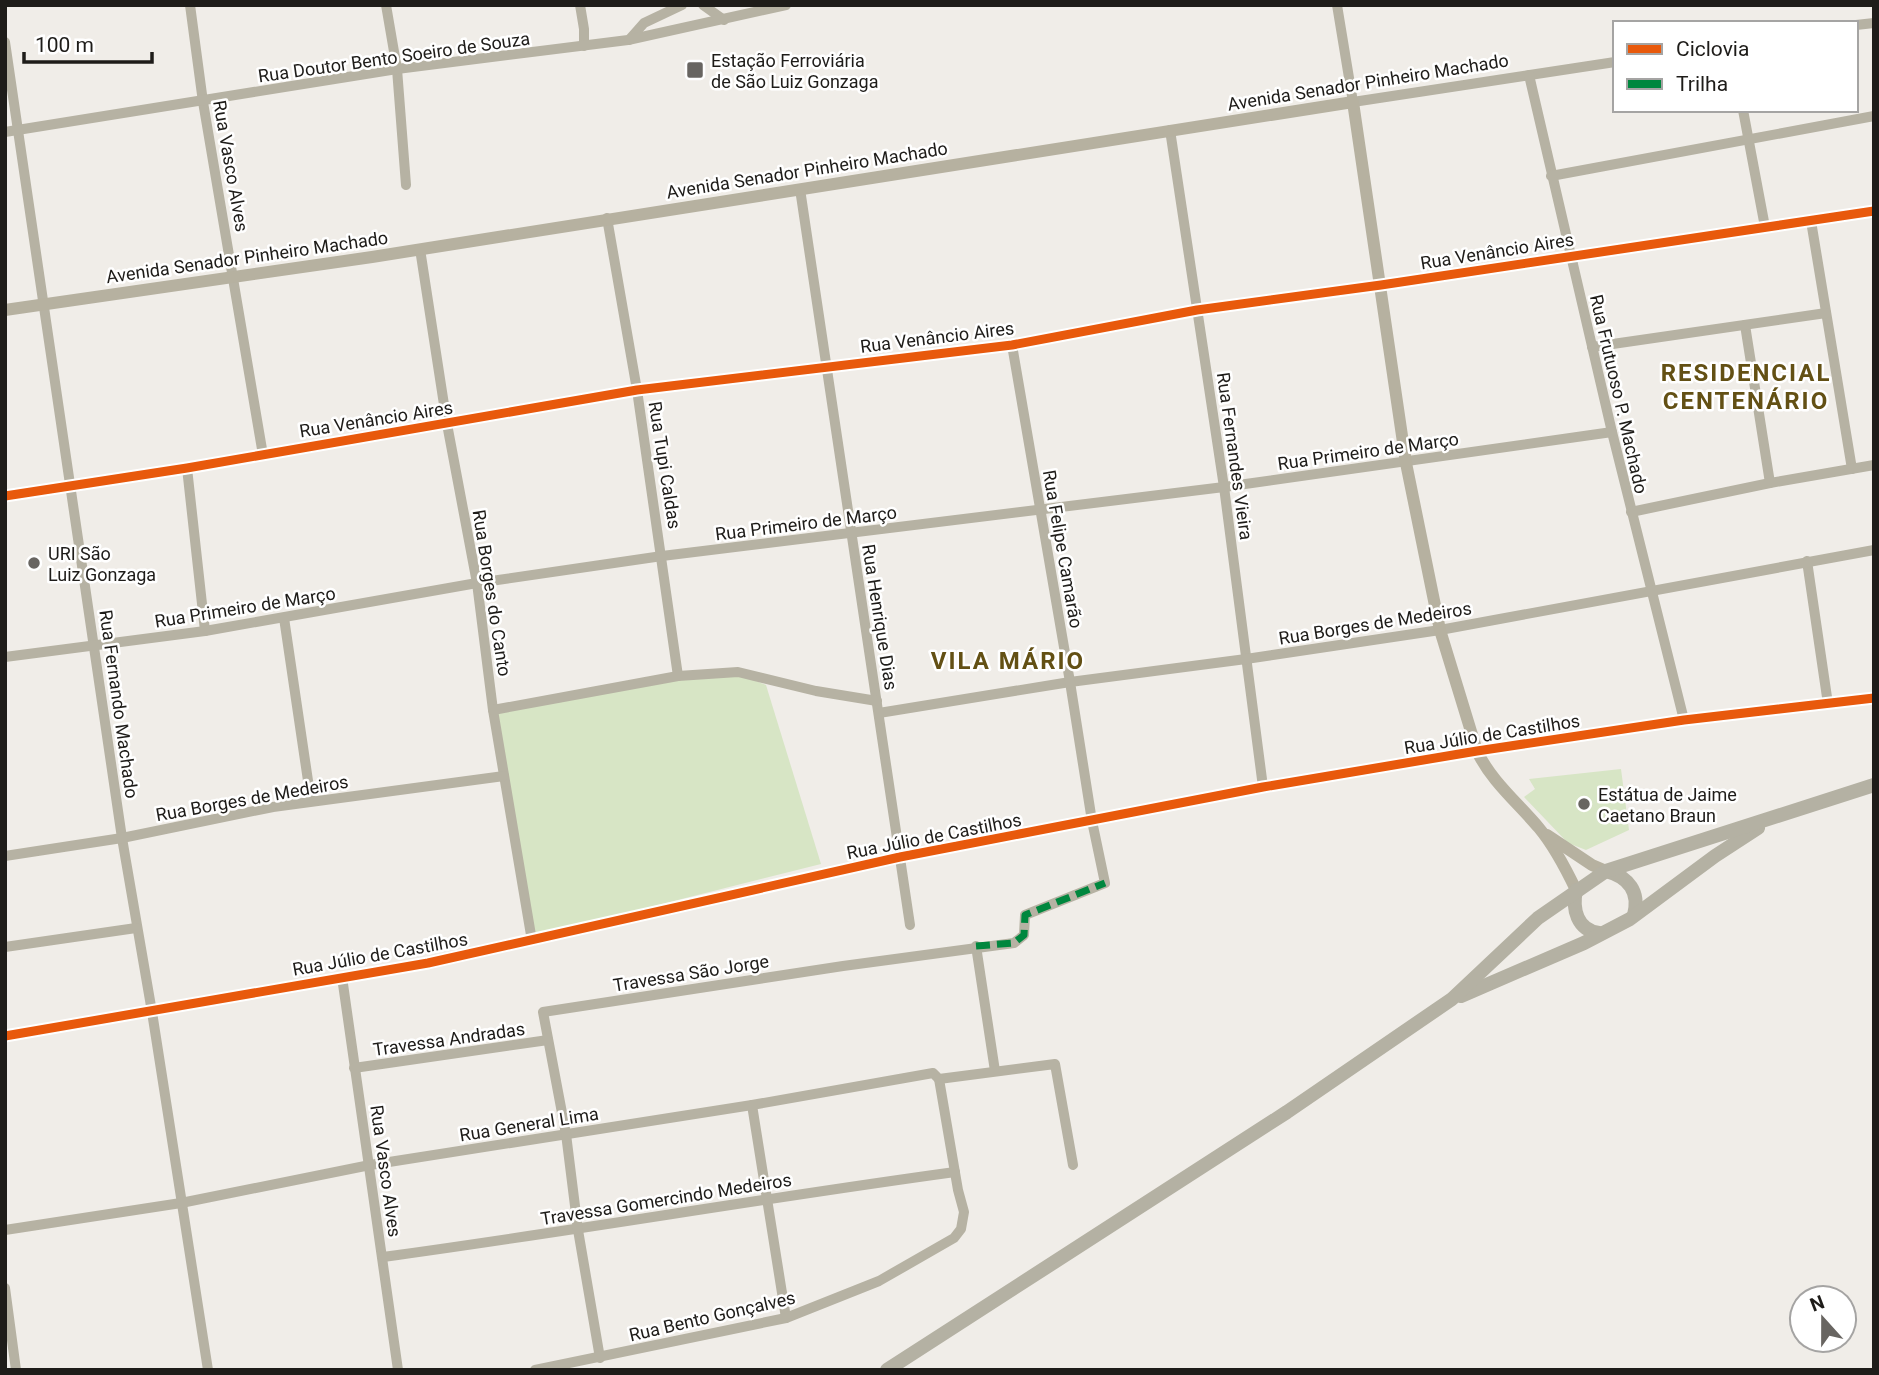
<svg xmlns="http://www.w3.org/2000/svg" width="1879" height="1375" font-family="Roboto,sans-serif">
	<style>
		.green { fill: #d7e5c5 }
		.lines { fill: none; stroke-linecap: round; stroke-linejoin: round }
		.minor { stroke: #b6b2a3; stroke-width: 10 }
		.major { stroke: #b6b1a0; stroke-width: 12 }
		.highway { stroke: #b4b1a3; stroke-width: 14 }
		.quiet { stroke: #00873e; stroke-width: 7; stroke-dasharray: 14 7; stroke-linecap: butt }
		.cycleway-casing { stroke: #fff; stroke-width: 13 }
		.cycleway { stroke: #e8590c; stroke-width: 9 }
		.poi-dot { fill: #686561; stroke: #fff; stroke-width: 2.5 }
		.labels { text-anchor: middle; dominant-baseline: central; stroke-width: 5; stroke-linejoin: round; paint-order: stroke }
		.street-label { font-size: 18px; fill: #1e1c19; stroke: #fff }
		.poi-label { font-size: 18px; fill: #1e1c19; stroke: #fff; text-anchor: start }
		.district-label { font-size: 24px; font-weight: bold; letter-spacing: 2px; fill: #635014; stroke: #fff }
	</style>
	<rect width="100%" height="100%" fill="#f0ede8"/>
	<g class="green">
		<path d="M739,674l27,11 55,179 -286,72 -39,-224 184,-34z"/>
		<path d="M1621,769l8,61 -43,20 -18,-7 -44,-46 11,-8 -6,-10z"/>
	</g>
	<g class="lines">
		<g class="minor">
			<path d="M190,5l13,97 60,353"/>
			<path d="M386,5l11,64 9,116"/>
			<path d="M580,5l4,24v17"/>
			<path d="M703,5l21,15"/>
			<path d="M1337,5l16,97 262,-40"/>
			<path d="M1856,25l18,-2"/>
			<path d="M629,40l15,-17 38,-18"/>
			<path d="M5,42l117,796 30,174 56,358"/>
			<path d="M1529,75l83,357 72,288"/>
			<path d="M1743,110l22,117"/>
			<path d="M1170,130l54,357 39,300"/>
			<path d="M5,132l392,-63 231,-29 158,-35"/>
			<path d="M1551,176l323,-60"/>
			<path d="M800,189l110,736"/>
			<path d="M607,218l30,172 41,286"/>
			<path d="M1811,221l41,248"/>
			<path d="M420,249l27,175 30,159 16,127 39,231"/>
			<path d="M1745,325l25,158"/>
			<path d="M1592,347l234,-34"/>
			<path d="M187,468l18,163"/>
			<path d="M5,496l182,-28 450,-78 375,-45 185,-35 184,-25 493,-74"/>
			<path d="M1631,512l139,-29 104,-18"/>
			<path d="M1807,561l21,143"/>
			<path d="M284,618l27,183"/>
			<path d="M5,657l200,-26 272,-48 185,-27 562,-69 388,-55"/>
			<path d="M493,710l185,-34 60,-4 78,19 61,10"/>
			<path d="M879,713l191,-31 176,-23 194,-29 434,-80"/>
			<path d="M5,856l117,-18 151,-31 231,-31"/>
			<path d="M976,946l19,125"/>
			<path d="M5,947l131,-19"/>
			<path d="M342,977l56,393"/>
			<path d="M5,1036l423,-73 472,-106 363,-70 214,-36 207,-31 190,-22"/>
			<path d="M354,1068l194,-28"/>
			<path d="M752,1105l34,213"/>
			<path d="M5,1230l176,-27 189,-38 382,-60 181,-32 6,6 116,-15 18,101"/>
			<path d="M383,1257c191,-26 381,-59 572,-85"/>
			<path d="M5,1288l11,82"/>
			<path d="M600,1358l-22,-128 -12,-96 -23,-122 300,-46 171,-23 10,-8 1,-20 80,-32 -13,-62 -22,-139 -58,-337"/>
			<path d="M535,1370l251,-52 93,-37 75,-43 7,-9 3,-17 -6,-22 -19,-111"/>
		</g>
		<g class="major">
			<path d="M5,310l367,-53 981,-155 53,361 34,167 37,121c14,30 41,52 62,77 15,18 27,41 37,62"/>
			<path d="M1547,835l45,30 14,6"/>
		</g>
		<g class="highway">
			<path d="M1606,871c23,6 34,21 28,44"/>
			<path d="M1576,890c-4,19 1,40 23,43"/>
			<path d="M1461,996l123,-53 46,-24 85,-63 43,-28"/>
			<path d="M887,1370l400,-258 165,-113 86,-81 68,-47 268,-86"/>
		</g>
		<path class="quiet" d="M976,946l38,-3 10,-8 1,-20 80,-32"/>
		<g class="cycleway-casing">
			<g id="cycleway">
				<path d="M5,496l182,-28 450,-78 375,-45 185,-35 184,-25 493,-74"/>
				<path d="M5,1036l423,-73 472,-106 363,-70 214,-36 207,-31 190,-22"/>
			</g>
		</g>
		<use href="#cycleway" class="cycleway"/>
	</g>
	<g class="poi-dot">
		<rect x="686" y="61" width="18" height="18" rx="3.5"/>
		<circle cx="34" cy="563" r="7"/>
		<circle cx="1584" cy="804" r="7"/>
	</g>
	<g class="labels">
		<g class="street-label">
			<text transform="translate(394 57) rotate(-8)">Rua Doutor Bento Soeiro de Souza</text>
			<text transform="translate(1368 82) rotate(-9)">Avenida Senador Pinheiro Machado</text>
			<text transform="translate(231 166) rotate(80)">Rua Vasco Alves</text>
			<text transform="translate(807 170) rotate(-9)">Avenida Senador Pinheiro Machado</text>
			<text transform="translate(1497 251) rotate(-9)">Rua Venâncio Aires</text>
			<text transform="translate(247 257) rotate(-8)">Avenida Senador Pinheiro Machado</text>
			<text transform="translate(937 337) rotate(-7)">Rua Venâncio Aires</text>
			<text transform="translate(1619 394) rotate(77)">Rua Frutuoso P. Machado</text>
			<text transform="translate(376 419) rotate(-9)">Rua Venâncio Aires</text>
			<text transform="translate(1368 451) rotate(-8)">Rua Primeiro de Março</text>
			<text transform="translate(1235 456) rotate(82)">Rua Fernandes Vieira</text>
			<text transform="translate(665 465) rotate(81)">Rua Tupi Caldas</text>
			<text transform="translate(806 523) rotate(-7)">Rua Primeiro de Março</text>
			<text transform="translate(1063 549) rotate(80)">Rua Felipe Camarão</text>
			<text transform="translate(492 593) rotate(81)">Rua Borges do Canto</text>
			<text transform="translate(245 607) rotate(-9)">Rua Primeiro de Março</text>
			<text transform="translate(880 617) rotate(81)">Rua Henrique Dias</text>
			<text transform="translate(1375 623) rotate(-9)">Rua Borges de Medeiros</text>
			<text transform="translate(119 704) rotate(82)">Rua Fernando Machado</text>
			<text transform="translate(1492 734) rotate(-9)">Rua Júlio de Castilhos</text>
			<text transform="translate(252 798) rotate(-10)">Rua Borges de Medeiros</text>
			<text transform="translate(934 836) rotate(-11)">Rua Júlio de Castilhos</text>
			<text transform="translate(380 954) rotate(-10)">Rua Júlio de Castilhos</text>
			<text transform="translate(691 973) rotate(-9)">Travessa São Jorge</text>
			<text transform="translate(449 1039) rotate(-8)">Travessa Andradas</text>
			<text transform="translate(529 1124) rotate(-9)">Rua General Lima</text>
			<text transform="translate(386 1171) rotate(82)">Rua Vasco Alves</text>
			<text transform="translate(666 1199) rotate(-9)">Travessa Gomercindo Medeiros</text>
			<text transform="translate(712 1316) rotate(-13)">Rua Bento Gonçalves</text>
		</g>
		<g class="poi-label">
			<text x="711" y="60">Estação Ferroviária<tspan x="711" dy="21">de São Luiz Gonzaga</tspan></text>
			<text x="48" y="553">URI São<tspan x="48" dy="21">Luiz Gonzaga</tspan></text>
			<text x="1598" y="794">Estátua de Jaime<tspan x="1598" dy="21">Caetano Braun</tspan></text>
		</g>
		<g class="district-label">
			<text x="1746" y="373">RESIDENCIAL<tspan x="1746" dy="28">CENTENÁRIO</tspan></text>
			<text x="1008" y="661">VILA MÁRIO</text>
		</g>
	</g>
	<rect width="1879" height="1375" fill="none" stroke="#1e1c19" stroke-width="14"/>
	<rect x="1613" y="21" width="245" height="91" fill="#ffffff" stroke="#a5a4a3" stroke-width="2"/>
	<rect x="1627" y="44" width="35" height="10" fill="#e8590c" stroke="#a5a4a3" stroke-width="2"/>
	<text x="1676" y="56" font-size="21" fill="#1e1c19">Ciclovia</text>
	<rect x="1627" y="79" width="35" height="10" fill="#00873e" stroke="#a5a4a3" stroke-width="2"/>
	<text x="1676" y="91" font-size="21" fill="#1e1c19">Trilha</text>
	<g transform="translate(1823 1319) rotate(339)"><circle r="33" fill="#ffffff" stroke="#a5a4a3" stroke-width="2"/>
	<path d="M0-5L12 26L0 18L-12 26Z" fill="#686561"/>
	<text y="-10" font-size="19" font-weight="bold" text-anchor="middle" fill="#1e1c19">N</text>
	</g>
	<path d="M24 52v10h128v-10" fill="none" stroke="#1e1c19" stroke-width="3.5"/>
	<text x="35" y="52" font-size="21" fill="#1e1c19" stroke="#ffffff" stroke-width="5" paint-order="stroke">100 m</text>
</svg>
